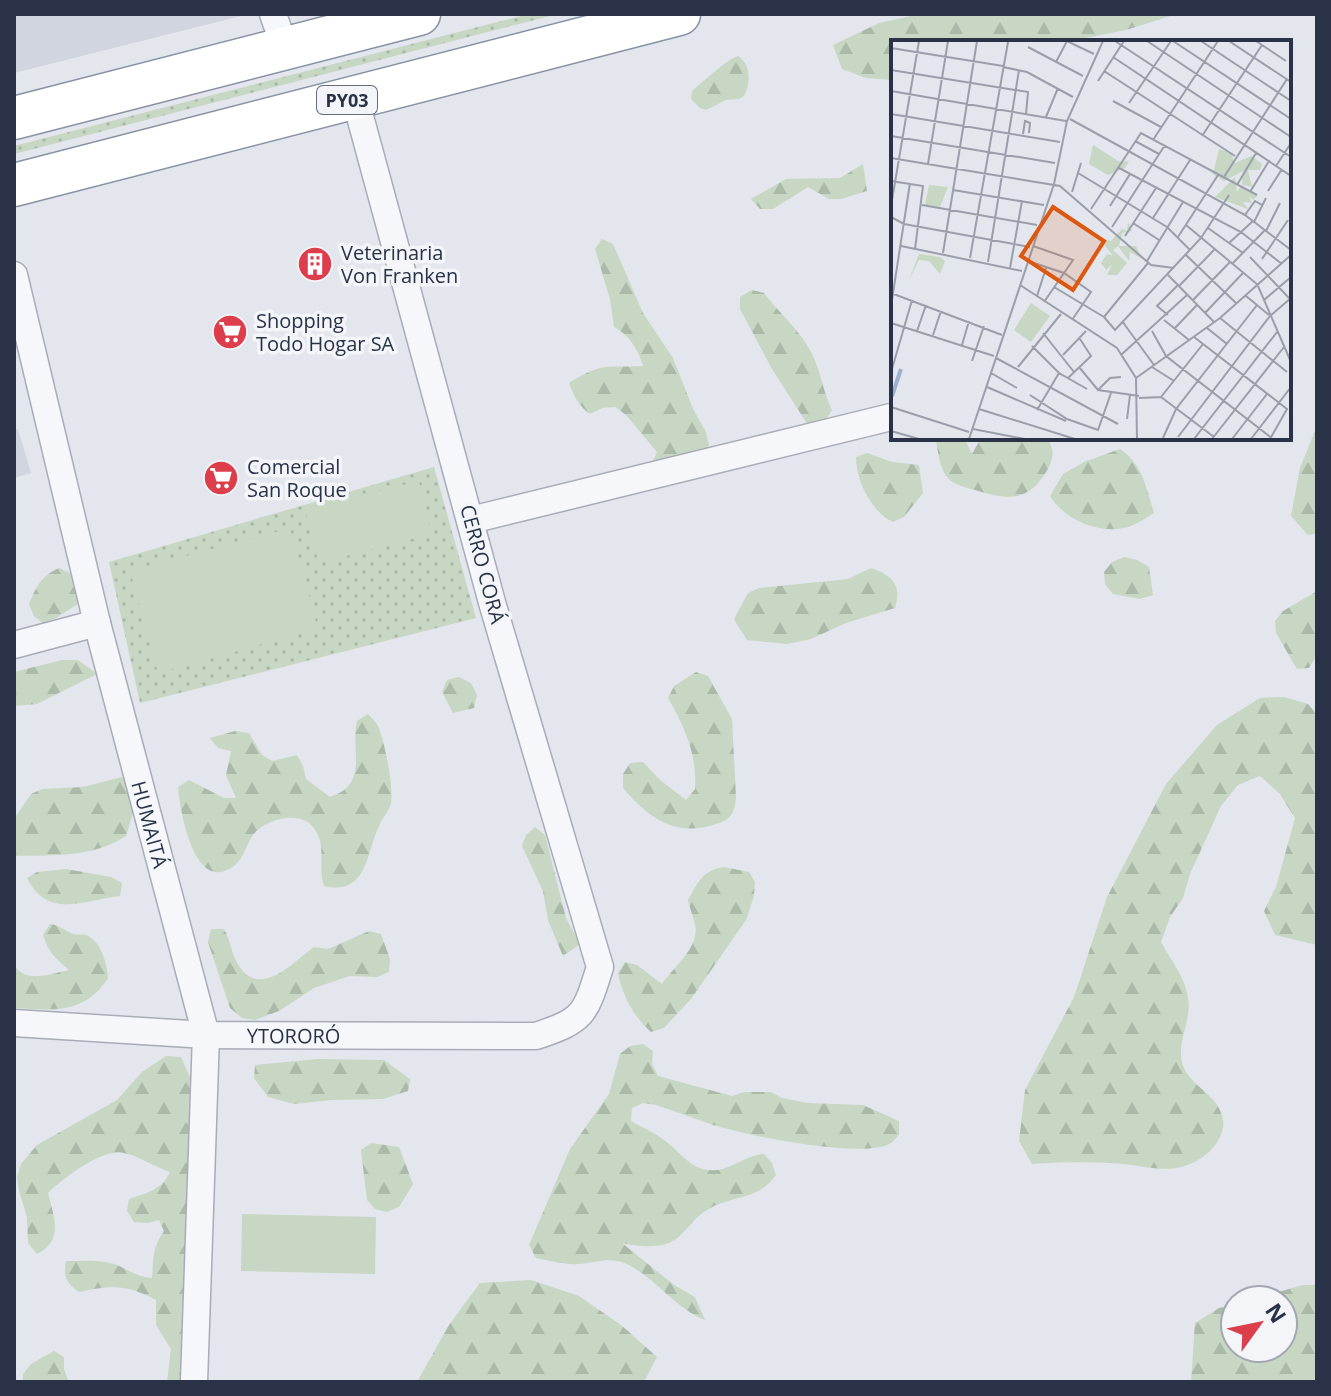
<svg xmlns="http://www.w3.org/2000/svg" width="1331" height="1396" font-family="'Open Sans',sans-serif">
	<style>
		.built { fill: #d1d5df }
		.grass { fill: url(#grass-dots) }
		.forest { fill: url(#forest-firs) }
		.garden { fill: #c7d7c3 }
		.lines { fill: none; stroke-linecap: round; stroke-linejoin: round }
		.minor-casing { stroke: #a7acb7; stroke-width: 29 }
		.trunk-casing { stroke: #8992a5; stroke-width: 45 }
		.minor { stroke: #f6f7fa; stroke-width: 26 }
		.trunk { stroke: #fff; stroke-width: 42 }
		.labels { text-anchor: middle; dominant-baseline: central; stroke-width: 7; stroke-linejoin: round; paint-order: stroke }
		.shield { fill: #f3f5f9; stroke: #666c7c; stroke-width: 2 }
		.shield-label { font-size: 18px; font-weight: bold; fill: #293247 }
		.poi-label { font-size: 20px; fill: #293247; stroke: #f3f5f9; text-anchor: start }
		.street-label { font-size: 20px; fill: #293247; stroke: #f3f5f9 }
		.inset-river { fill: none; stroke: #9bb1cf; stroke-width: 4 }
		.inset-road { fill: none; stroke: #999eaa; stroke-width: 2 }
		.view { fill: #de570f; fill-opacity: 0.15; stroke: #de570f; stroke-width: 4 }
		.inset-edge { fill: none; stroke: #293247; stroke-width: 4 }
	</style>
	<defs>
		<pattern id="grass-dots" width="8" height="8" patternUnits="userSpaceOnUse" patternTransform="scale(2)"><rect width="8" height="8" fill="#c7d7c3"/><path d="M2 2h.1M6 6h.1" fill="none" stroke="#abb9a9" stroke-width="1.8" stroke-linecap="round"/></pattern>
		<pattern id="forest-firs" width="22" height="20" patternUnits="userSpaceOnUse" patternTransform="scale(2)"><rect width="22" height="20" fill="#c7d7c3"/><path d="M5 1l3.5 6h-7zM16 11l3.5 6h-7z" fill="#abb9a9"/></pattern>
	</defs>
	<rect width="100%" height="100%" fill="#e3e6ec"/>
	<g class="built">
		<path d="M14,14h235l-235,59z"/>
		<path d="M18,429l13,44 -17,5v-48z"/>
	</g>
	<g class="grass">
		<path d="M529,14h29l-544,140v-8z"/>
		<path d="M434,467l42,151 -336,85 -31,-141z"/>
	</g>
	<g class="forest">
		<path d="M920,14h257l-51,16 -61,12h-172v38l-27,-2 -24,-9 -9,-24 46,-22z"/>
		<path d="M738,56c13,9 13,26 6,40l-5,3 -13,1 -20,10 -6,-2 -9,-9 1,-8c8,-7 37,-33 46,-35z"/>
		<path d="M863,164l4,27 -26,8h-12l-21,-12 -35,22h-13l-9,-10 35,-20 54,-1z"/>
		<path d="M602,239l11,5 30,69 30,45 20,51 13,23 3,13 -5,14 -58,17 11,-24 -31,-37 -11,-8 -13,1 -12,6c-11,-8 -16,-17 -21,-31 35,-22 36,-15 74,-17 -5,-17 -14,-31 -29,-39l-4,-28 -15,-50z"/>
		<path d="M752,290l12,3c16,21 37,38 48,61 9,18 11,38 20,56l-17,26 -43,-67 -32,-60v-12z"/>
		<path d="M1317,426v107l-9,2 -17,-19 9,-48z"/>
		<path d="M940,438h24l8,16 9,-16h66c7,10 7,18 2,29 -19,35 -39,34 -74,23 -8,-2 -22,-5 -28,-13 -7,-8 -9,-25 -11,-36z"/>
		<path d="M1120,449c22,14 27,40 34,64 -7,4 -15,10 -23,13 -28,10 -66,-5 -81,-30l13,-22 21,-12z"/>
		<path d="M867,453l25,9 27,3 4,28 -19,24 -11,5c-22,-10 -37,-42 -37,-65z"/>
		<path d="M1124,557l13,3 12,7 4,28 -13,4 -27,-5 -8,-10 -1,-12 8,-10z"/>
		<path d="M59,568l11,5 8,31 -22,14 -13,5 -9,-7 -5,-12c7,-17 12,-28 30,-36z"/>
		<path d="M871,568c22,8 31,17 24,40l-49,15 -35,16 -24,5 -40,-4 -13,-21 14,-26 11,-5 89,-9z"/>
		<path d="M1317,591v64l-8,13 -12,1 -21,-36 -1,-12 8,-10z"/>
		<path d="M62,660h16l19,14 -60,30 -23,2v-34z"/>
		<path d="M696,672l12,4 24,43 4,78c-1,15 -5,23 -20,27 -41,14 -67,-6 -93,-36v-14l7,-11 13,-1 17,18 26,20 9,-11c2,-34 -10,-62 -27,-91l6,-12z"/>
		<path d="M459,677l12,6 6,12 -3,13 -21,5 -11,-21 5,-12z"/>
		<path d="M1284,697l24,7 9,10v231l-42,-10 -11,-24 12,-24 19,-69 -15,-24 -20,-18 -22,9 -17,21 -31,68 -7,24 -13,19 -9,25c12,22 32,45 27,72 -2,15 -10,33 -6,48 6,25 37,31 41,58 2,11 -6,25 -14,32 -34,29 -61,12 -98,11 -27,-1 -53,-1 -79,1l-13,-23 6,-51 49,-93 33,-100 59,-113 51,-59 43,-27z"/>
		<path d="M368,714c3,3 6,6 9,10 7,13 17,64 14,79 -2,9 -9,15 -12,23 -13,28 -12,70 -55,60 -7,-20 4,-41 -11,-59 -13,-17 -48,-8 -60,8 -7,10 -9,23 -19,31 -40,30 -54,-56 -56,-79l11,-7 35,18h12l-10,-23 5,-24 -13,-3 -8,-10 25,-7 14,2 13,22 10,6 25,-6 6,11 3,13 24,18c40,-13 20,-47 27,-76z"/>
		<path d="M122,777l10,8 6,11 -12,40c-34,22 -73,19 -112,20v-37l17,-25 11,-5 41,-2z"/>
		<path d="M535,827l10,8 21,83 14,26 -17,12 -15,-36 -5,-29 -21,-45 4,-11z"/>
		<path d="M724,867l25,5 6,10 -1,14 -8,24 -55,79 -27,29 -13,4c-17,-15 -29,-37 -33,-59l7,-11 12,3 25,19c12,-18 38,-36 33,-60 -2,-8 -5,-15 -7,-24 10,-18 15,-30 36,-33z"/>
		<path d="M66,869l45,8 11,6 -2,13c-37,4 -72,24 -93,-18l10,-6z"/>
		<path d="M50,924c12,2 13,6 23,10 4,1 9,0 13,1 15,6 21,28 22,43 -24,37 -55,32 -94,30v-44c9,20 38,10 55,6 -13,-11 -21,-18 -26,-35z"/>
		<path d="M211,929h13c7,12 7,25 15,37 22,33 54,-4 75,-19l14,2 41,-18 12,3 9,25 -1,13 -12,5 -27,-1 -36,12 -35,23 -24,9 -13,-2 -12,-10 -22,-66z"/>
		<path d="M643,1044l10,7 -1,13 6,12 74,20 12,-4h27l11,6 26,5 55,2 36,16v13c0,1 -7,9 -8,9 -24,16 -129,-5 -159,-13 -26,-6 -51,-17 -76,-25l-13,-2 -11,5 -1,13c10,6 23,11 33,19 17,12 28,33 53,30 17,-2 29,-15 47,-16l8,9 4,12c-20,28 -47,19 -72,37 -14,9 -21,27 -38,32 -14,4 -31,2 -44,-1l52,42 21,12 10,23c-30,-12 -48,-40 -76,-55 -18,-9 -31,-3 -49,-1 -14,1 -30,-3 -44,-6l-7,-13 41,-96 39,-55 11,-40 10,-8z"/>
		<path d="M166,1056l15,1 14,32 8,293h-36l4,-33 -15,-24v-25c-30,-16 -44,-15 -77,-8 -13,-9 -16,-16 -13,-31 17,0 35,-2 51,4 13,6 21,12 35,13 1,-18 1,-32 12,-47l-5,-11 -12,3 -13,-1 -7,-11 2,-12c18,-6 33,-9 41,-27 -15,-5 -32,-16 -46,-19 -20,-6 -62,26 -76,40 6,25 16,47 -11,61l-9,-11 -1,-26 -8,-26 -2,-14 4,-13 16,-19 80,-45 25,-28z"/>
		<path d="M318,1059l66,1 26,19 -2,12 -25,8 -51,1 -38,4 -26,-7 -14,-19 1,-13z"/>
		<path d="M371,1143l28,4 14,37 -14,23 -12,5 -12,-3 -8,-9 -6,-50z"/>
		<path d="M531,1280l48,16 42,29 36,32 -13,25h-227l32,-57 31,-42z"/>
		<path d="M1303,1285h14v97h-126l4,-59 24,-15 16,-4v44h48v-48h-34z"/>
		<path d="M54,1351l10,6v12l5,13h-46v-8l8,-10z"/>
	</g>
	<g class="garden">
		<path d="M419,481l13,53 -113,29 -14,-54z"/>
		<path d="M290,528l28,101 -160,44 -28,-102z"/>
		<path d="M242,1214l134,3 -1,57 -134,-3z"/>
	</g>
	<g class="lines">
		<g class="minor-casing">
			<g id="minor">
				<path d="M273,14l12,34"/>
				<path id="s1" d="M14,275l83,348 109,412 -12,347"/>
				<path d="M471,520l420,-103"/>
				<path d="M14,645l83,-22"/>
				<path id="s2" d="M14,1023l192,12 330,1c48,-16 49,-21 64,-69l-107,-361 -138,-508"/>
			</g>
		</g>
		<g class="trunk-casing">
			<g id="trunk">
				<path d="M14,118l405,-104"/>
				<path d="M14,185l665,-171"/>
			</g>
		</g>
		<use href="#minor" class="minor"/>
		<use href="#trunk" class="trunk"/>
	</g>
	<defs>
		<g id="building-disc" transform="scale(1.8)"><circle r="9.5" fill="#dc3e4b" stroke="#f3f5f9"/><path d="M-4-6H4V6H1V3H-1V6H-4ZM-2.5-4.3h1.7v1.8h-1.7ZM.8-4.3h1.7v1.8H.8ZM-2.5-1h1.7V.8h-1.7ZM.8-1h1.7V.8H.8Z" fill="#fff"/></g>
		<g id="supermarket-disc" transform="scale(1.8)"><circle r="9.5" fill="#dc3e4b" stroke="#f3f5f9"/><path d="M-6-5.5h2.5l.6 2H6L4.5 2H-2.5L-4.4-4H-6ZM-1.5 3.2a1.3 1.3 0 1 0 .1 0ZM3 3.2a1.3 1.3 0 1 0 .1 0Z" fill="#fff"/></g>
	</defs>
	<g fill-rule="evenodd">
		<use href="#building-disc" x="315" y="264"/>
		<use href="#supermarket-disc" x="230" y="332"/>
		<use href="#supermarket-disc" x="221" y="478"/>
	</g>
	<g class="labels">
		<rect class="shield" x="317" y="86" width="60" height="28" rx="6"/>
		<g class="shield-label">
			<text x="347" y="100">PY03</text>
		</g>
		<g class="poi-label">
			<text x="341" y="252">Veterinaria<tspan x="341" dy="23">Von Franken</tspan></text>
			<text x="256" y="320">Shopping<tspan x="256" dy="23">Todo Hogar SA</tspan></text>
			<text x="247" y="466">Comercial<tspan x="247" dy="23">San Roque</tspan></text>
		</g>
		<g class="street-label">
			<text transform="translate(483 564) rotate(75)">CERRO CORÁ</text>
			<text stroke="none"><textPath href="#s1" startOffset="566">HUMAITÁ</textPath></text>
			<text stroke="none"><textPath href="#s2" startOffset="280">YTORORÓ</textPath></text>
		</g>
	</g>
	<g transform="translate(891 40)">
		<rect width="400" height="400" fill="#e3e6ec"/>
		<path d="M202,105l27,17 9,-1 -4,7 -17,7 -19,-11zM328,109l12,4 4,10 16,-7 11,8 -2,6h-12l4,17 -10,-2 1,-14 -19,10 -11,-7zM344,137l2,15 3,-5 17,9 -4,4 -4,-4 3,7 -9,-1 5,7 -33,-12zM237,182l4,9 -10,2 -3,13h17l6,13 -12,-7 -1,9 -11,-15 -5,4 14,13 -10,12h-10l5,-10 -6,5 -5,-7 6,-9 6,2 -13,-17 11,2 11,-12 5,2zM28,214l21,3 5,4 -5,13 -11,-13 -10,-1 -10,20z" fill="#c7d7c3"/>
		<path d="M38,145l19,2 -8,20 -15,-2zM140,263l19,13 -19,26 -17,-12z" fill="#c7d7c3"/>
		<path class="inset-river" d="M1,356l9,-27"/>
		<path class="inset-road" d="M224,1l176,116M256,1l144,96M282,1l118,78M310,1l90,60M338,1l62,41M365,1l30,20M137,7l55,29M0,8l112,18M222,17l178,119M165,22l11,-21 27,13M112,27l24,5 46,25M0,30l137,22 -2,22M213,31l131,85M207,41l26,-40M0,51l175,30M222,61l48,26M238,63l42,-62M0,74l169,28M155,77l12,-29M179,79l175,96 46,35M132,94l2,-13 5,2 -1,10M0,96l164,27M311,96l60,-91M262,100l65,-99M244,101l24,13M0,118l169,28 91,79 23,3M37,124l20,-123M385,126l15,-23M228,128l122,64 41,32M187,133l89,54 23,23M333,137l63,-98M0,141l32,5 -8,63M346,145l19,-32M62,150l91,15M377,151l14,-22M181,152l9,-29M359,152l19,-31M1,160l27,-159M31,165l115,20M219,166l20,-32M200,169l50,-76 116,62M354,175l10,-14 7,4M0,177l13,7 126,23M262,178l37,-58M363,182l12,-24M242,183l26,17M295,185l72,60M221,187l53,-82M317,188l35,25M375,191l14,-28M234,196l31,-48M287,197l40,-62M338,203l24,-22M10,206l121,25M142,206l40,14 -29,42M52,213l34,-212M295,215l51,49M359,217l39,41M79,218l38,-216M371,219l26,-39M137,221l36,12 27,19 -19,28M256,221l36,-59M97,222l31,-192M342,223l32,-33M119,228l12,-67M277,235l46,47M129,245l97,63 19,30 1,61M288,246l36,-37M367,246l33,76M163,247l50,30M0,253l111,42M146,256l9,-28M355,256l23,19M302,260l37,-38M373,260l27,-23M0,266l19,-123M314,273l38,-40M277,275l-11,-9 21,-21M213,277l11,13 86,-92 28,-43M213,277l44,-54M329,278l67,54M273,280l25,20M231,281l32,44M0,283l103,33M316,288l20,16M283,289l23,-24M26,291l9,-26M261,291l14,25 107,83M152,293l31,39M42,295l8,-24M303,297l93,72 -17,30M71,305l7,-24M141,306l27,27 28,16M231,314l65,-59M172,315l23,-24M105,318l122,66M81,321l12,-35M127,327l43,-53M188,327l19,23 41,6M261,327l22,14M1,329l20,-69M100,333l26,15M177,338l23,-22 -11,-17M245,338l84,-60 71,-63M96,347l79,34M207,350l12,-12 11,-1M139,355l37,24 31,11 13,-37M270,357l42,-53M248,358l22,-1 53,40M0,367l78,25M88,369l96,30M146,370l22,-37M236,379l3,-24M82,389l52,10M0,391l28,8M287,397l92,-121 21,-18M272,398l13,-29 81,-104M78,399l85,-255 13,-63 36,-80M303,399l83,-107M321,399l72,-92M341,399l35,-45M360,399l40,-52"/>
		<path class="view" d="M162,167l51,34 -31,49 -52,-34z"/>
		<rect width="400" height="400" class="inset-edge"/>
	</g>
	<rect width="1331" height="1396" fill="none" stroke="#293247" stroke-width="32"/>
	<g transform="translate(1259 1324) rotate(57)"><circle r="38" fill="#f3f5f9" stroke="#a2a7b2" stroke-width="2"/>
	<path d="M0-6L14 30L0 20L-14 30Z" fill="#dc3e4b"/>
	<text y="-12" font-size="22" font-weight="bold" text-anchor="middle" fill="#293247">N</text>
	</g>
</svg>
